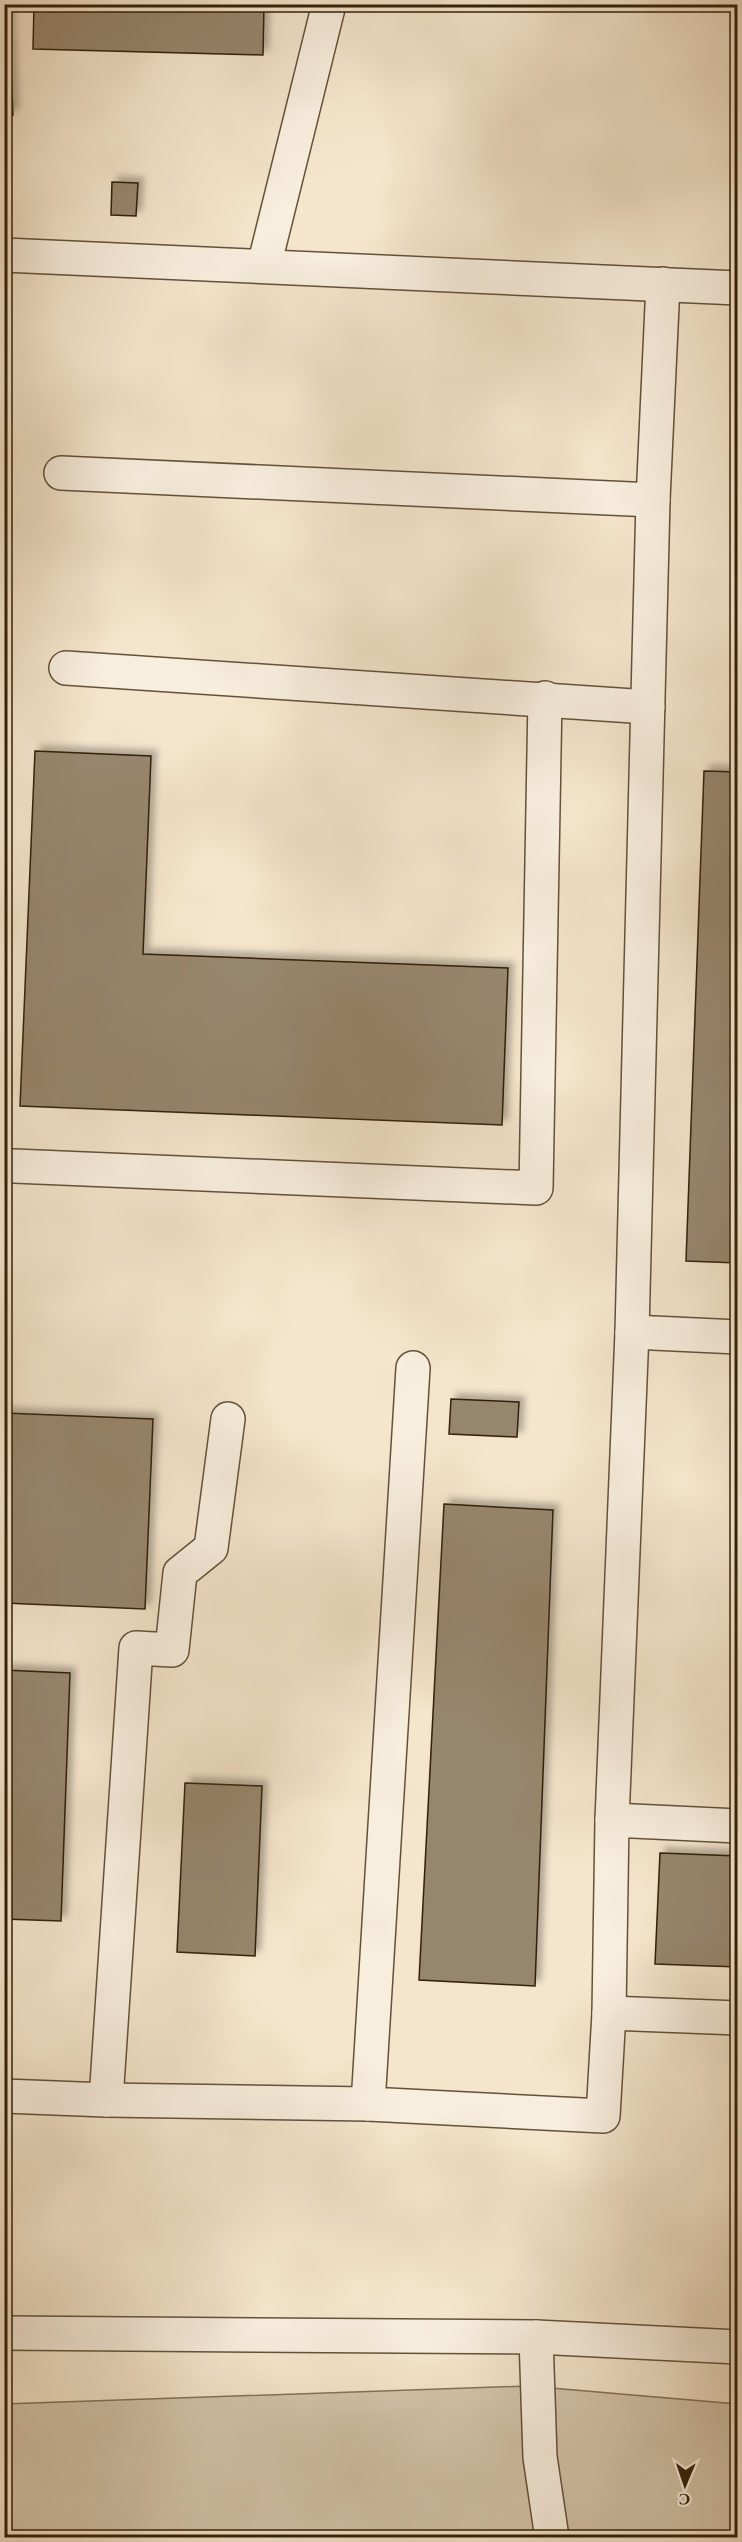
<svg xmlns="http://www.w3.org/2000/svg" width="742" height="2542" font-family="'EB Garamond',serif">
	<style>
		.garden { fill: #d3c4ab; stroke: #83725a; stroke-width: 1.5 }
		.building { fill: #97866e; stroke: #332009; stroke-width: 1.5; filter: url(#shadow) }
		.lines { fill: none; stroke-linecap: round; stroke-linejoin: round }
		.minor-casing { stroke: #63513a; stroke-width: 36 }
		.minor { stroke: #f8eede; stroke-width: 33 }
	</style>
	<defs>
		<filter id="shadow"><feDropShadow dx="5.5" dy="-5.5" stdDeviation="3" flood-color="#0004"/></filter>
	</defs>
	<rect width="100%" height="100%" fill="#f4e5cc"/>
	<filter id="stains"><feTurbulence type="fractalNoise" baseFrequency=".00333" numOctaves="4"/><feColorMatrix values="0 0 0 0 .2 0 0 0 0 .09 0 0 0 0 .02 0 0 0 .5 -.17"/></filter>
	<radialGradient id="worn" r=".72"><stop offset=".6" stop-color="#630" stop-opacity="0"/><stop offset="1" stop-color="#630" stop-opacity=".3"/></radialGradient>
	<path class="garden" d="M528,2386l209,18v133h-732l-1,-133z"/>
	<g class="building">
		<path d="M4,4h4l5,111 -9,1z"/>
		<path d="M34,4h230l-1,51 -230,-6z"/>
		<path d="M112,182l26,1 -2,33 -25,-1z"/>
		<path d="M35,751l116,5 -8,198 365,14 -6,157 -482,-19z"/>
		<path d="M704,771l34,1v491l-52,-2z"/>
		<path d="M451,1399l68,3 -2,35 -68,-3z"/>
		<path d="M4,1413l149,6 -8,190 -141,-6z"/>
		<path d="M444,1504l109,6 -18,476 -116,-6z"/>
		<path d="M4,1670l66,3 -9,248 -57,-2z"/>
		<path d="M185,1783l77,3 -7,170 -78,-4z"/>
		<path d="M660,1853l78,3v111l-83,-3z"/>
	</g>
	<g class="lines">
		<g class="minor-casing">
			<g id="minor">
				<path d="M4,255l734,33"/>
				<path d="M264,266l65,-262"/>
				<path d="M61,473l592,27"/>
				<path d="M66,668l582,39"/>
				<path d="M14,1166l522,22 9,-490"/>
				<path d="M632,1332l106,5"/>
				<path d="M413,1368l-45,736 235,12 6,-103 3,-193 126,6"/>
				<path d="M612,1820l20,-488 21,-832 10,-216"/>
				<path d="M609,2013l129,5"/>
				<path d="M4,2096l102,4 262,4"/>
				<path d="M106,2100l30,-452 36,2 8,-77 31,-25 17,-129"/>
				<path d="M4,2333l532,4 202,10"/>
				<path d="M536,2337l4,120 12,81"/>
			</g>
		</g>
		<use href="#minor" class="minor"/>
	</g>
	<rect width="742" height="2542" fill="none" stroke="#f4e5cc" stroke-width="24"/>
	<rect x="6" y="6" width="730" height="2530" fill="none" stroke="#332009" stroke-width="3"/>
	<rect x="12" y="12" width="718" height="2518" fill="none" stroke="#332009" stroke-width="1.5"/>
	<g transform="translate(685 2485) rotate(182)" stroke="#f8eede" stroke-width="4.5" paint-order="stroke">
	<path d="M0-4.5L10 22L0 15L-10 22Z" fill="#332009"/>
	<text y="-9" font-size="16" font-weight="bold" text-anchor="middle" fill="#332009">С</text>
	</g>
	<rect width="100%" height="100%" filter="url(#stains)"/>
	<rect width="100%" height="100%" fill="url(#worn)"/>
</svg>
